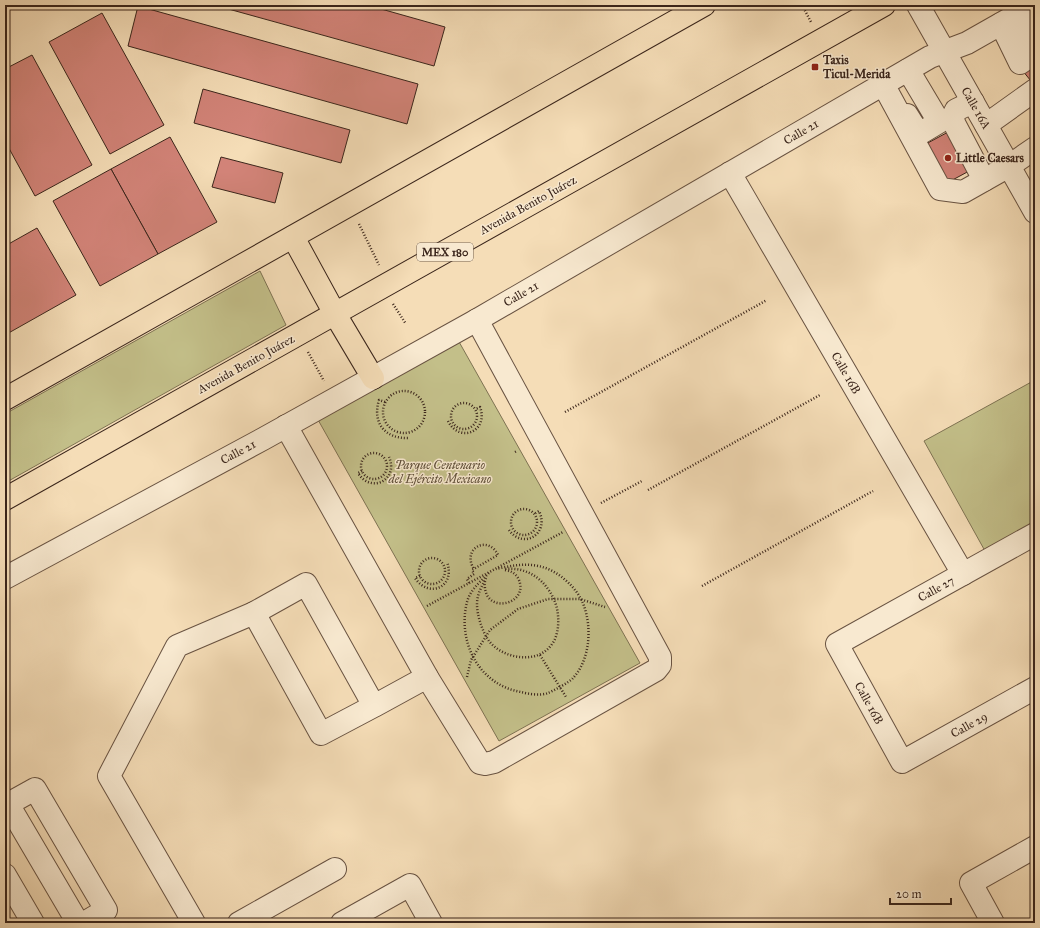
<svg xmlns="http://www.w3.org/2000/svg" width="1040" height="928" font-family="'IM FELL Great Primer',serif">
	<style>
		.green { fill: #c3bf89; stroke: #7e7252 }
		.building { fill: #d28378; stroke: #3a251b }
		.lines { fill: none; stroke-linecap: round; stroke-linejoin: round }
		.minor-casing { stroke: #695342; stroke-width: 24 }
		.major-casing { stroke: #3a251b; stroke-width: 24 }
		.path { stroke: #3a251b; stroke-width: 2.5; stroke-dasharray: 1 2; stroke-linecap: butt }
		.minor { stroke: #f8e9d0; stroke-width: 22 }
		.major { stroke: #f5ddb7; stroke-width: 22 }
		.poi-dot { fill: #8f2418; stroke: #f8e9d0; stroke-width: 1.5 }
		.labels { text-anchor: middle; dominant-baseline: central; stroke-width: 3; stroke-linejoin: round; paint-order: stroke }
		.shield { fill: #f8e9d0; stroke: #736051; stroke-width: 1 }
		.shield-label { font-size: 11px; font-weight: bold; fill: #3a251b }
		.poi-label { font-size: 12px; font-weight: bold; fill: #3a251b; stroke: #f8e9d0; text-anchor: start }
		.street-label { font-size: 12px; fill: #3a251b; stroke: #f8e9d0 }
		.park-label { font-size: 12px; font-style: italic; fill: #5c4c36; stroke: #f8e9d0 }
	</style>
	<rect width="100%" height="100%" fill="#f5ddb7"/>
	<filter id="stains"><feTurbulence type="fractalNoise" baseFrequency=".005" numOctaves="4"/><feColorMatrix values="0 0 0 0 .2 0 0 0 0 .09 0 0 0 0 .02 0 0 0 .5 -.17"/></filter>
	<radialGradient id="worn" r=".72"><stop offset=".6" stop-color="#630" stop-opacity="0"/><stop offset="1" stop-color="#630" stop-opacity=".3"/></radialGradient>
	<g class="green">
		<path d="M260,271l26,54 -281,158v-69z"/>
		<path d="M458,340l182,323 -141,78 -182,-323z"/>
		<path d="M1035,380v144l-50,27 -61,-110z"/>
	</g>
	<g class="building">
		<path d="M214,5h153l78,22 -11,39z"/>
		<path d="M138,6l280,78 -11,40 -279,-78z"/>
		<path d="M102,13l62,112 -54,29 -61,-112z"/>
		<path d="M32,55l60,110 -57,31 -30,-55v-72z"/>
		<path d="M1035,58v19l-4,4 -9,-11z"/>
		<path d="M203,89l147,41 -9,33 -147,-40z"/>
		<path d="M950,131l21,39 -26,14 -21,-39z"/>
		<path d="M170,137l47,85 -59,32 -47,-85z"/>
		<path d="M221,157l62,16 -8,30 -63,-16z"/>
		<path d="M111,169l47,85 -58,32 -47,-85z"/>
		<path d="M37,228l39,67 -71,40v-89z"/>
	</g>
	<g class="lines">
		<g class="minor-casing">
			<g id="minor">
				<path d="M918,5l117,207"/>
				<path d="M1018,14l17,37"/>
				<path d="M1001,24l19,39 15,-10"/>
				<path d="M883,84l57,105 23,3 46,-26 26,-18"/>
				<path d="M973,102l-17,8 -3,6 1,7 30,57"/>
				<path d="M907,115l12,19 20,-12 -31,-52"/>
				<path d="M986,125l49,-35"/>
				<path d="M730,173l233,401"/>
				<path d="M286,426l141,251 53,86 5,1 9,-2 162,-92 4,-5v-8l-183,-337"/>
				<path d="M1035,534l-198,110 65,118 133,-74"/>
				<path d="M5,578l258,-139 214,-119 453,-263 37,-14 67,-38"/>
				<path d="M374,706l-53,28 -67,-121 52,-29 68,122 53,-29"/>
				<path d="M5,804h3l27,-15 71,121 -22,13"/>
				<path d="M8,804l70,119"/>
				<path d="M5,875l28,48"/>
				<path d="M194,923l-85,-147 68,-130 77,-33"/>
				<path d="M239,923l96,-54"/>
				<path d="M342,923l68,-38 21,38"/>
				<path d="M993,923l-22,-40 64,-36"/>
			</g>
		</g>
		<g class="major-casing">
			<g id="major">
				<path d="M293,237l42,77 38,64"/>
				<path d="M5,399l699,-394"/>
				<path d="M5,499l879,-494"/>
			</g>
		</g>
		<g class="path">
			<path d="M802,5l9,17"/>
			<path d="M359,224l20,41"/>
			<path d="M393,304l13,20"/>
			<path d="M308,352l16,29"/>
			<circle cx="404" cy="412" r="21"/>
			<path d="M385,402l-6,-2c-7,23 6,39 30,38"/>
			<circle cx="464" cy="416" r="13"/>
			<path d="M565,412l202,-112"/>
			<path d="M448,421c12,23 41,10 32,-14l-4,2"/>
			<path d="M515,452l2,-1"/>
			<circle cx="374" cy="466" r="13"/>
			<path d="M362,471l-4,2c13,21 41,7 31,-16"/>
			<path d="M648,490l172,-95"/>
			<path d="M601,503l41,-22"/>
			<circle cx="524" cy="522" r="13"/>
			<path d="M509,530c14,20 41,4 30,-19l-5,3"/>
			<circle cx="432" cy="571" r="13"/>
			<path d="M489,573c-9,9 -19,17 -22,29 -10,40 12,83 54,90 7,2 19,4 27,1 5,-2 22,-11 25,-15 17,-18 19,-50 11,-72 -6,-18 -27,-37 -46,-40 -14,-3 -28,0 -42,3"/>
			<path d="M420,576l-5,2c14,21 41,9 32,-16"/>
			<path d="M486,578c-4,8 -9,16 -9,26 0,11 5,27 12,37 14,18 49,24 63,3 4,-5 5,-11 6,-17 1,-13 -1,-24 -8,-35 -10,-16 -26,-25 -45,-23"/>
			<path d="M485,581c-4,36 47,24 33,-3 -3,-5 -7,-7 -13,-8"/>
			<path d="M469,583l-2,-4 7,-5 -2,-4 26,-15c-10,-21 -37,-6 -24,14"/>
			<path d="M702,586l171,-95"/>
			<path d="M427,606l136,-74"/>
			<path d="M540,655l26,42"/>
			<path d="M467,677l4,-17 19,-30 28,-21 30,-10h32l25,8"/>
		</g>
		<use href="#minor" class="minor"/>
		<use href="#major" class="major"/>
	</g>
	<g class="poi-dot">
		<rect x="811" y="63" width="8" height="8" rx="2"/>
		<circle cx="948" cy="158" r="4"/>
	</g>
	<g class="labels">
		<rect class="shield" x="417" y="243" width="56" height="18" rx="3"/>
		<g class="shield-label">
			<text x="445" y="252">MEX 180</text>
		</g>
		<g class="poi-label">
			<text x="823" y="60">Taxis<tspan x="823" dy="14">Ticul-Merida</tspan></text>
			<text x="956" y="158">Little Caesars</text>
		</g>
		<g class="street-label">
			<text transform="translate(976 108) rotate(60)">Calle 16A</text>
			<text transform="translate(801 132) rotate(-30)">Calle 21</text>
			<text transform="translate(528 205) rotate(-29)">Avenida Benito Juárez</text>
			<text transform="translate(521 294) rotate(-30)">Calle 21</text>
			<text transform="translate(246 364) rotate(-29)">Avenida Benito Juárez</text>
			<text transform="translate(846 373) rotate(60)">Calle 16B</text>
			<text transform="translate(238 452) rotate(-28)">Calle 21</text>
			<text transform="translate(936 589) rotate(-29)">Calle 27</text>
			<text transform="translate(869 703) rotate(61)">Calle 16B</text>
			<text transform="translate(969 725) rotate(-29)">Calle 29</text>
		</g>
		<g class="park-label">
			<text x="440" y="465">Parque Centenario<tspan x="440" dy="14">del Ejército Mexicano</tspan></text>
		</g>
	</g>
	<rect width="1040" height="928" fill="none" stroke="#f5ddb7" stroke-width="20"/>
	<rect x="6" y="6" width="1028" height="916" fill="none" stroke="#3a251b" stroke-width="2"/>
	<rect x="10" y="10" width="1020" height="908" fill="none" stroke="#3a251b"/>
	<path d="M890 898v6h61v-6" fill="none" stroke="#3a251b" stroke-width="2"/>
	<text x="896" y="898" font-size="12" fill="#3a251b" stroke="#f8e9d0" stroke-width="3" paint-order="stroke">20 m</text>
	<rect width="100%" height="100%" filter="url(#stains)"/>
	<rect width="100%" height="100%" fill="url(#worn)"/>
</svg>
